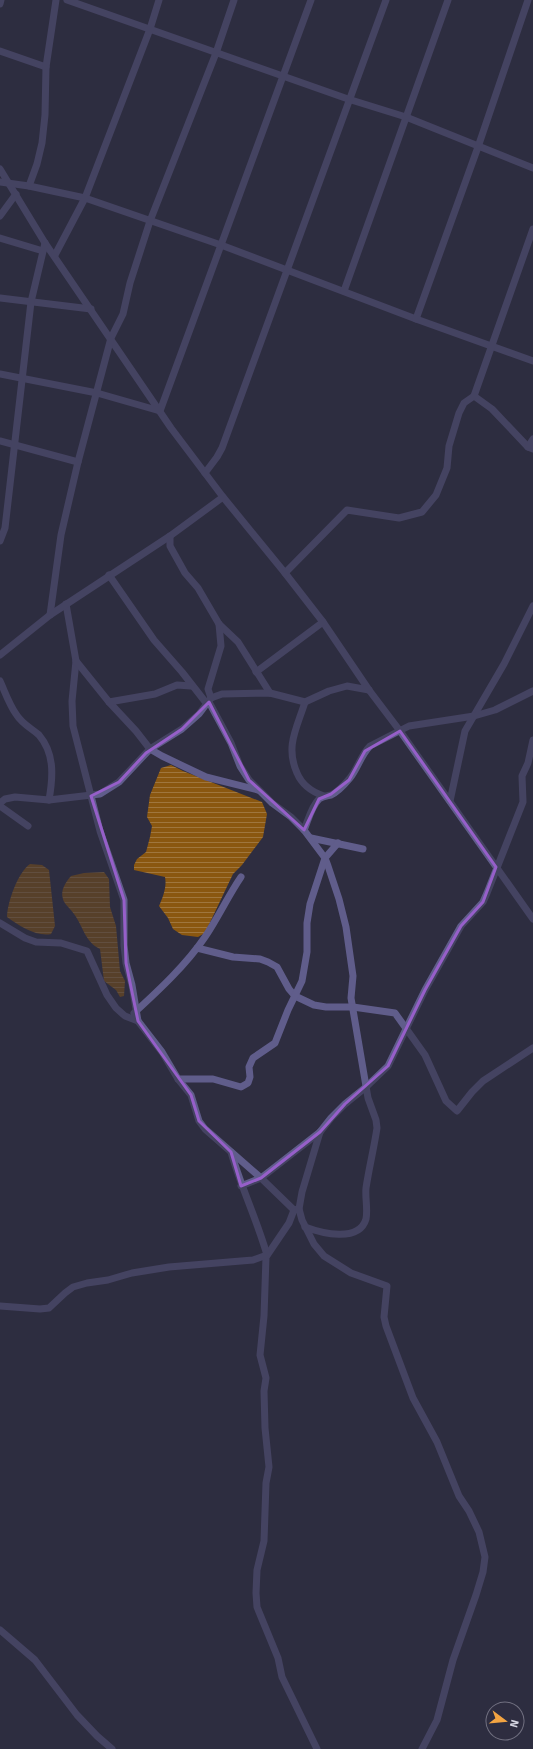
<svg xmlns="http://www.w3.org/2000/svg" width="533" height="1749" font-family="Signika,sans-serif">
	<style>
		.water { fill: url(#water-rules) }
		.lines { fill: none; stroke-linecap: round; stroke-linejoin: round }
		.minor { stroke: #605d8b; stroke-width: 7 }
		.marked { fill: none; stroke: #965fc9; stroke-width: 3; stroke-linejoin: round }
	</style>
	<defs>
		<pattern id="water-rules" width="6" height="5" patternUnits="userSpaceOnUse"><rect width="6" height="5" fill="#8a5710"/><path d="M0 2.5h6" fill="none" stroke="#9f763e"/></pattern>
	</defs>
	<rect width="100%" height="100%" fill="#2e2d40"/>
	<g class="water">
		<path d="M171,765l12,6 79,31 5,12 -4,23 -21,28 -9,9 -28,59 -7,4 -16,-2 -9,-6 -5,-11 -9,-12c4,-9 8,-19 6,-29l-31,-7v-5l3,-6 9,-7 4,-15 2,-11 -5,-9 3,-22 11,-27z"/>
		<path d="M30,864l12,1 7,5 6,56 -4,8c-14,3 -32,-8 -44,-17 0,-14 11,-45 23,-53z"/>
		<path d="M104,872l5,7 1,28 6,19 4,45 5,10 -1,15 -4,1 -4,-7 -12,-9 -4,-32c-15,-7 -17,-23 -26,-35 -3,-5 -10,-10 -11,-15 -3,-9 3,-17 8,-23l13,-3z"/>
	</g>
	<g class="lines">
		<g class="minor">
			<path d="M67,0l281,99 58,18 127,51"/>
			<path d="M0,4l1,-4"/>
			<path d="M0,51l46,16"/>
			<path d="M0,169l45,74 126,185 52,69 62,76 38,49 46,68 31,41 133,188"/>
			<path d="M0,182l29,4 56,12 136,47 195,74 117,42"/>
			<path d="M29,186l8,-22 5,-21 3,-28 1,-48 10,-67"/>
			<path d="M0,216l16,-22"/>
			<path d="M0,238l43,13"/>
			<path d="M55,255l30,-57 65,-169 9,-29"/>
			<path d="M344,291l104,-291"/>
			<path d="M0,298l91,11"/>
			<path d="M416,319l62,-172 50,-147"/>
			<path d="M0,374l97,19 63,18 151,-411"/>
			<path d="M474,396l18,13 36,38 5,2"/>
			<path d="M0,441l78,21"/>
			<path d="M528,447l5,-8"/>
			<path d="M205,473l12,-16 5,-9 164,-448"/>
			<path d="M170,536v10l15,27 13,15 21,36 19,18 32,51"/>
			<path d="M0,541l5,-13 26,-226 14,-59"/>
			<path d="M285,573l62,-63 52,8 23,-6 14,-17 11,-27 2,-22 10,-33 5,-10 10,-7 59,-167"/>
			<path d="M109,575l45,65 28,32 25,32"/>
			<path d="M66,604l10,57 -4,40 1,25 27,105 24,69v45l2,18 6,22 6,36"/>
			<path d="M50,615l11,-80 17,-73 33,-124 12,-24 7,-31 20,-62 66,-168 18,-53"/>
			<path d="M0,655l50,-40 120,-79 53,-39"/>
			<path d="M76,661l33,41 27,29 14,18 12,7 44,21 52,13"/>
			<path d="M256,672l67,-50"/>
			<path d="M0,681c5,11 9,23 16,33 6,10 15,14 23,21 16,19 14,42 10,65"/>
			<path d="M211,698l-3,-9 13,-43 -2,-22"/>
			<path d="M109,702l46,-8 22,-9 14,1"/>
			<path d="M209,702l22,41 9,23 9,14 23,23 19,14 13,13 21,28 3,8 11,33 7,28 7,49 -2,22 17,100 8,22 1,8c-3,20 -8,40 -11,60 -1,10 2,21 0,31 -7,24 -45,14 -61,8"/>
			<path d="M305,702c-8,26 -20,44 -8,71 5,12 15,19 27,23"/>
			<path d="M450,801l15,-70 39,-67 29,-58"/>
			<path d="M0,803l5,-4 10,-2 34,3 51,-6 19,-12 31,-33 32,-20 17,-15 12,-16 11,-4 48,-1 35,9 24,-11 18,-5 22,4"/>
			<path d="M0,806l28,20"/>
			<path d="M304,830c4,-9 7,-23 15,-31 4,-3 7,-3 12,-4 7,-3 14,-11 19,-17 8,-10 11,-23 20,-32l39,-20 65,-10 21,-6 38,-19"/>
			<path d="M311,838l52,11"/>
			<path d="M0,923l25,15 11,4 25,1 26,8 20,44 9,13 9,8 13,5 24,31 16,27 13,16 8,26 6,8 56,49 33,32"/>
			<path d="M197,948l36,9 27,2 8,3 9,5 12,22 6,7 19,9 12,2h27l42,6 30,42 21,46 11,10 15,-19 11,-11 50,-33"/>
			<path d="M134,1013c25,-23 52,-48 71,-76 13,-19 23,-41 36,-60"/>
			<path d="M178,1079h35l28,8 7,-4 2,-6 -1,-10 4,-9 22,-15 13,-33 14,-29 5,-29v-29l3,-19 15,-46 13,-15"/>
			<path d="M241,1186l20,-8 59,-46"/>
			<path d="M299,1209l-5,1 -5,13 -23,34 -2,59 -4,39 6,23 -2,13 1,37 4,39 -3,16 -2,58 -7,29 -1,23 1,14 21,51 4,19 35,72"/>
			<path d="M0,1306l40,3 9,-1 16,-15 8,-6 14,-4 21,-3 24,-7 37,-6 84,-7 14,-5c-10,-35 -26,-68 -36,-103"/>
			<path d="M0,1630l35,30 42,55 20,21 15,13"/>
			<path d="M422,1749l15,-29 16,-60 23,-65 7,-23 2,-15 -6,-25 -10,-21 -10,-15 -22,-54 -24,-44 -27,-72 -2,-9 3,-31 -36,-13 -27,-17 -10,-12 -12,-24 -3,-11 3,-17 18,-60 11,-14 14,-14 21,-17 22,-21 37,-76 36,-64 22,-24 4,-9 36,-91 -1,-26 6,-13 5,-23"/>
		</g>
	</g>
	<path d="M0 0H533V1749H0ZM209,702l40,78 55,50 15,-31 12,-5 18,-14 16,-29 35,-20 96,136 -13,35 -22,24 -36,64 -37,76 -43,38 -25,28 -59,46 -20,8 -10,-34 -32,-31 -8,-26 -53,-74 -12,-58 -2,-63 -33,-104 28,-14 27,-29 36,-24z" fill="#2e2d40" fill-opacity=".55" fill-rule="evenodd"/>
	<path class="marked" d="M209,702l40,78 55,50 15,-31 12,-5 18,-14 16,-29 35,-20 96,136 -13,35 -22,24 -36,64 -37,76 -43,38 -25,28 -59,46 -20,8 -10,-34 -32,-31 -8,-26 -53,-74 -12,-58 -2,-63 -33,-104 28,-14 27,-29 36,-24z"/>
	<g transform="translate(505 1721) rotate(106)"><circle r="19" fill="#2e2d40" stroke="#717080"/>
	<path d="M0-3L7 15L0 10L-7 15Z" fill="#f3a442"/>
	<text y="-6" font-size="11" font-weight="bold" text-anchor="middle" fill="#d5d5e1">N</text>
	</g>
</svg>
